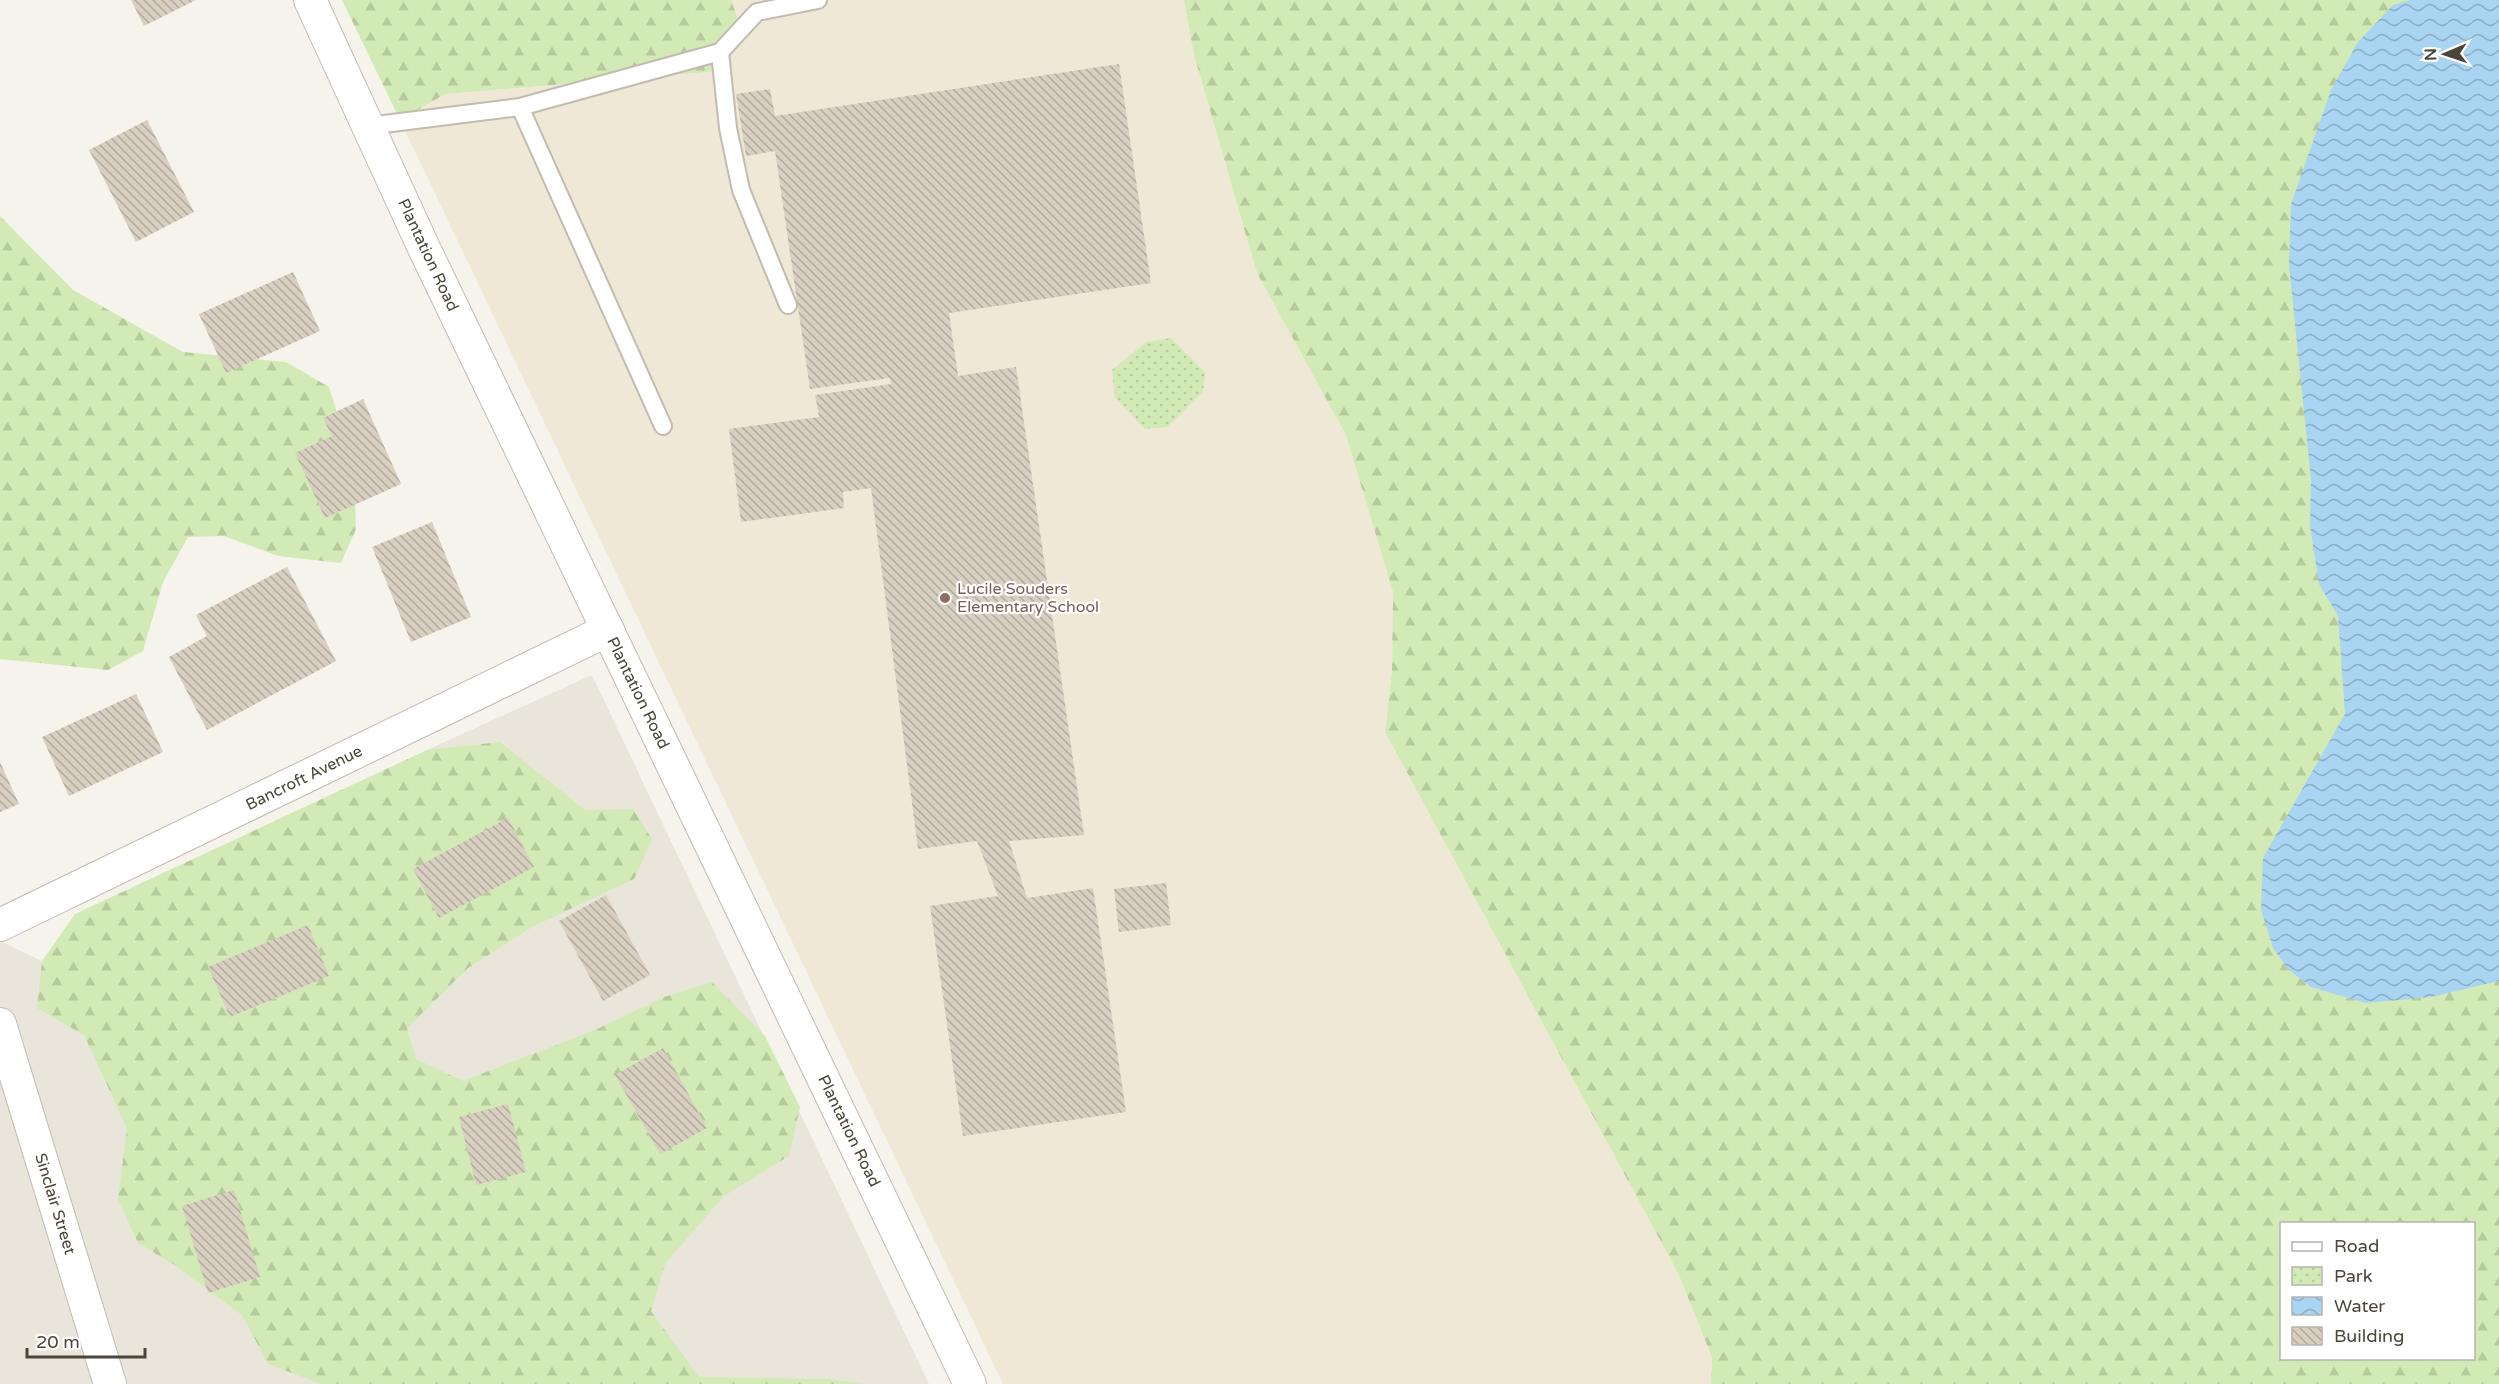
<svg xmlns="http://www.w3.org/2000/svg" width="2499" height="1384" font-family="'Varela Round',sans-serif">
	<style>
		.residential { fill: #eae5da }
		.education { fill: #efe8d6 }
		.forest { fill: url(#forest-firs); fill-rule: evenodd }
		.park { fill: url(#park-dots) }
		.water { fill: url(#water-waves) }
		.building { fill: url(#building-back-hatch) }
		.lines { fill: none; stroke-linecap: round; stroke-linejoin: round }
		.service-casing { stroke: #c2bbae; stroke-width: 20 }
		.minor-casing { stroke: #c2bbae; stroke-width: 34 }
		.service { stroke: #fff; stroke-width: 16 }
		.minor { stroke: #fff; stroke-width: 32 }
		.education-dot { fill: #8d6e63; stroke: #fff; stroke-width: 2 }
		.labels { text-anchor: middle; dominant-baseline: central; stroke-width: 4.5; stroke-linejoin: round; paint-order: stroke }
		.street-label { font-size: 16px; fill: #4b4439; stroke: #fff }
		.education-label { font-size: 16px; fill: #785e54; stroke: #fff; text-anchor: start }
	</style>
	<defs>
		<pattern id="forest-firs" width="22" height="20" patternUnits="userSpaceOnUse" patternTransform="scale(1.5)"><rect width="22" height="20" fill="#d2eab5"/><path d="M5 1l3.5 6h-7zM16 11l3.5 6h-7z" fill="#b6ca9c"/></pattern>
		<pattern id="park-dots" width="8" height="8" patternUnits="userSpaceOnUse" patternTransform="scale(1.5)"><rect width="8" height="8" fill="#d2eab5"/><path d="M2 2h.1M6 6h.1" fill="none" stroke="#b6ca9c" stroke-width="1.8" stroke-linecap="round"/></pattern>
		<pattern id="water-waves" width="16" height="10" patternUnits="userSpaceOnUse" patternTransform="scale(1.5)"><rect width="16" height="10" fill="#a9d4f2"/><path d="M0 5q4-4 8 0t8 0" fill="none" stroke="#8caec5"/></pattern>
		<pattern id="building-back-hatch" width="6" height="6" patternUnits="userSpaceOnUse" patternTransform="scale(1.5)"><rect width="6" height="6" fill="#d8cfc1"/><path d="M-1 5l2 2M0 0l6 6M5-1l2 2" fill="none" stroke="#b1aa9e"/></pattern>
	</defs>
	<rect width="100%" height="100%" fill="#f6f3ec"/>
	<path class="residential" d="M592,675l337,709h-929v-443l42,20 385,-211z"/>
	<path class="education" d="M731,0h453l10,55 63,218 89,162 47,157 -1,78 -7,62 293,541 34,84 -1,27h-708l-603,-1264 45,-26 274,-23 25,-36z"/>
	<g class="forest">
		<path d="M342,0h389l13,35 -25,36 -274,23 -45,26z"/>
		<path d="M1184,0h1315v1384h-788l1,-27 -34,-84 -293,-541 7,-62 1,-78 -47,-157 -89,-162 -63,-218zM2282,1224h192v134h-192z"/>
		<path d="M0,216l73,74 110,62 103,10 43,25 25,80 2,62 -15,34 -63,-7 -54,-20 -36,1 -25,45 -20,69 -35,19 -108,-11z"/>
		<path d="M500,742l85,68 48,-1 19,30 -18,40 -102,48 -64,41 -61,60 9,31 47,22 132,-51 69,-33 48,-15 53,54 35,71 -11,49 -65,40 -59,68 -14,47 48,66 130,2 35,5h-543l-53,-20 -25,-48 -70,-52 -35,-21 -20,-44 9,-71 -43,-93 -47,-27 5,-47 33,-47 352,-164z"/>
	</g>
	<path class="park" d="M1171,338l34,34 -2,20 -36,35 -22,2 -30,-31 -3,-28 34,-28z"/>
	<path class="water" d="M2411,0h88v981l-68,16 -65,6 -55,-16 -23,-18 -15,-21 -12,-39 2,-51 82,-144 -7,-98 -19,-32 -9,-58 1,-47 -22,-214 2,-61 40,-114 27,-48 35,-37z"/>
	<g class="building">
		<path d="M131,0h65l-52,26z"/>
		<path d="M1119,64l32,219 -202,30 9,63 58,-9 68,468 -75,6 18,57 66,-10 33,224 -163,24 -33,-230 68,-10 -21,-55 -59,8 -47,-361 -28,4 1,16 -103,14 -12,-93 90,-12 -4,-22 76,-11 -1,-6 -80,11 -35,-238 -29,5 -10,-62 34,-5 5,27z"/>
		<path d="M147,120l47,92 -58,30 -47,-92z"/>
		<path d="M293,272l27,59 -94,42 -27,-59z"/>
		<path d="M363,399l38,85 -76,34 -30,-65 37,-17 -9,-18z"/>
		<path d="M432,522l39,95 -60,25 -39,-95z"/>
		<path d="M287,567l49,94 -129,69 -38,-73 38,-21 -11,-21z"/>
		<path d="M136,694l27,58 -94,44 -27,-59z"/>
		<path d="M0,762l19,42 -19,8z"/>
		<path d="M508,818l26,49 -95,51 -26,-49z"/>
		<path d="M1166,883l5,42 -52,7 -5,-43z"/>
		<path d="M606,895l44,80 -47,26 -44,-80z"/>
		<path d="M308,925l21,51 -99,41 -22,-50z"/>
		<path d="M663,1048l44,80 -47,26 -45,-79z"/>
		<path d="M508,1104l18,68 -50,13 -17,-68z"/>
		<path d="M234,1190l26,87 -52,16 -26,-87z"/>
	</g>
	<g class="lines">
		<g class="service-casing">
			<g id="service">
				<path d="M720,52l8,76 13,62 47,115"/>
				<path d="M520,107l143,319"/>
				<path d="M368,126l152,-19 200,-55 37,-40 61,-12"/>
			</g>
		</g>
		<g class="minor-casing">
			<g id="minor">
				<path d="M310,0l113,246 547,1138"/>
				<path d="M0,925l608,-295"/>
				<path d="M0,1024l110,360"/>
			</g>
		</g>
		<use href="#service" class="service"/>
		<use href="#minor" class="minor"/>
	</g>
	<circle class="education-dot" cx="945" cy="598" r="6"/>
	<g class="labels">
		<g class="street-label">
			<text transform="translate(428 255) rotate(65)">Plantation Road</text>
			<text transform="translate(638 693) rotate(64)">Plantation Road</text>
			<text transform="translate(304 778) rotate(-26)">Bancroft Avenue</text>
			<text transform="translate(849 1131) rotate(64)">Plantation Road</text>
			<text transform="translate(55 1204) rotate(73)">Sinclair Street</text>
		</g>
		<g class="education-label">
			<text x="957" y="589">Lucile Souders<tspan x="957" dy="18">Elementary School</tspan></text>
		</g>
	</g>
	<rect x="2280" y="1222" width="195" height="138" fill="#ffffff" stroke="#b7b4b0" stroke-width="1.5"/>
	<rect x="2292" y="1242" width="30" height="9" fill="#ffffff" stroke="#b7b4b0" stroke-width="1.5"/>
	<text x="2334" y="1252" font-size="18" fill="#4b4439">Road</text>
	<rect x="2292" y="1267" width="30" height="18" fill="url(#park-dots)" stroke="#b7b4b0" stroke-width="1.5"/>
	<text x="2334" y="1282" font-size="18" fill="#4b4439">Park</text>
	<rect x="2292" y="1297" width="30" height="18" fill="url(#water-waves)" stroke="#b7b4b0" stroke-width="1.5"/>
	<text x="2334" y="1312" font-size="18" fill="#4b4439">Water</text>
	<rect x="2292" y="1327" width="30" height="18" fill="url(#building-back-hatch)" stroke="#b7b4b0" stroke-width="1.5"/>
	<text x="2334" y="1342" font-size="18" fill="#4b4439">Building</text>
	<g transform="translate(2445 54) rotate(268)" stroke="#ffffff" stroke-width="4.5" paint-order="stroke">
	<path d="M0-4.5L10 22L0 15L-10 22Z" fill="#4b4439"/>
	<text y="-9" font-size="16" font-weight="bold" text-anchor="middle" fill="#4b4439">N</text>
	</g>
	<path d="M27 1348v9h118v-9" fill="none" stroke="#4b4439" stroke-width="3"/>
	<text x="36" y="1348" font-size="18" fill="#4b4439" stroke="#ffffff" stroke-width="4.5" paint-order="stroke">20 m</text>
</svg>
